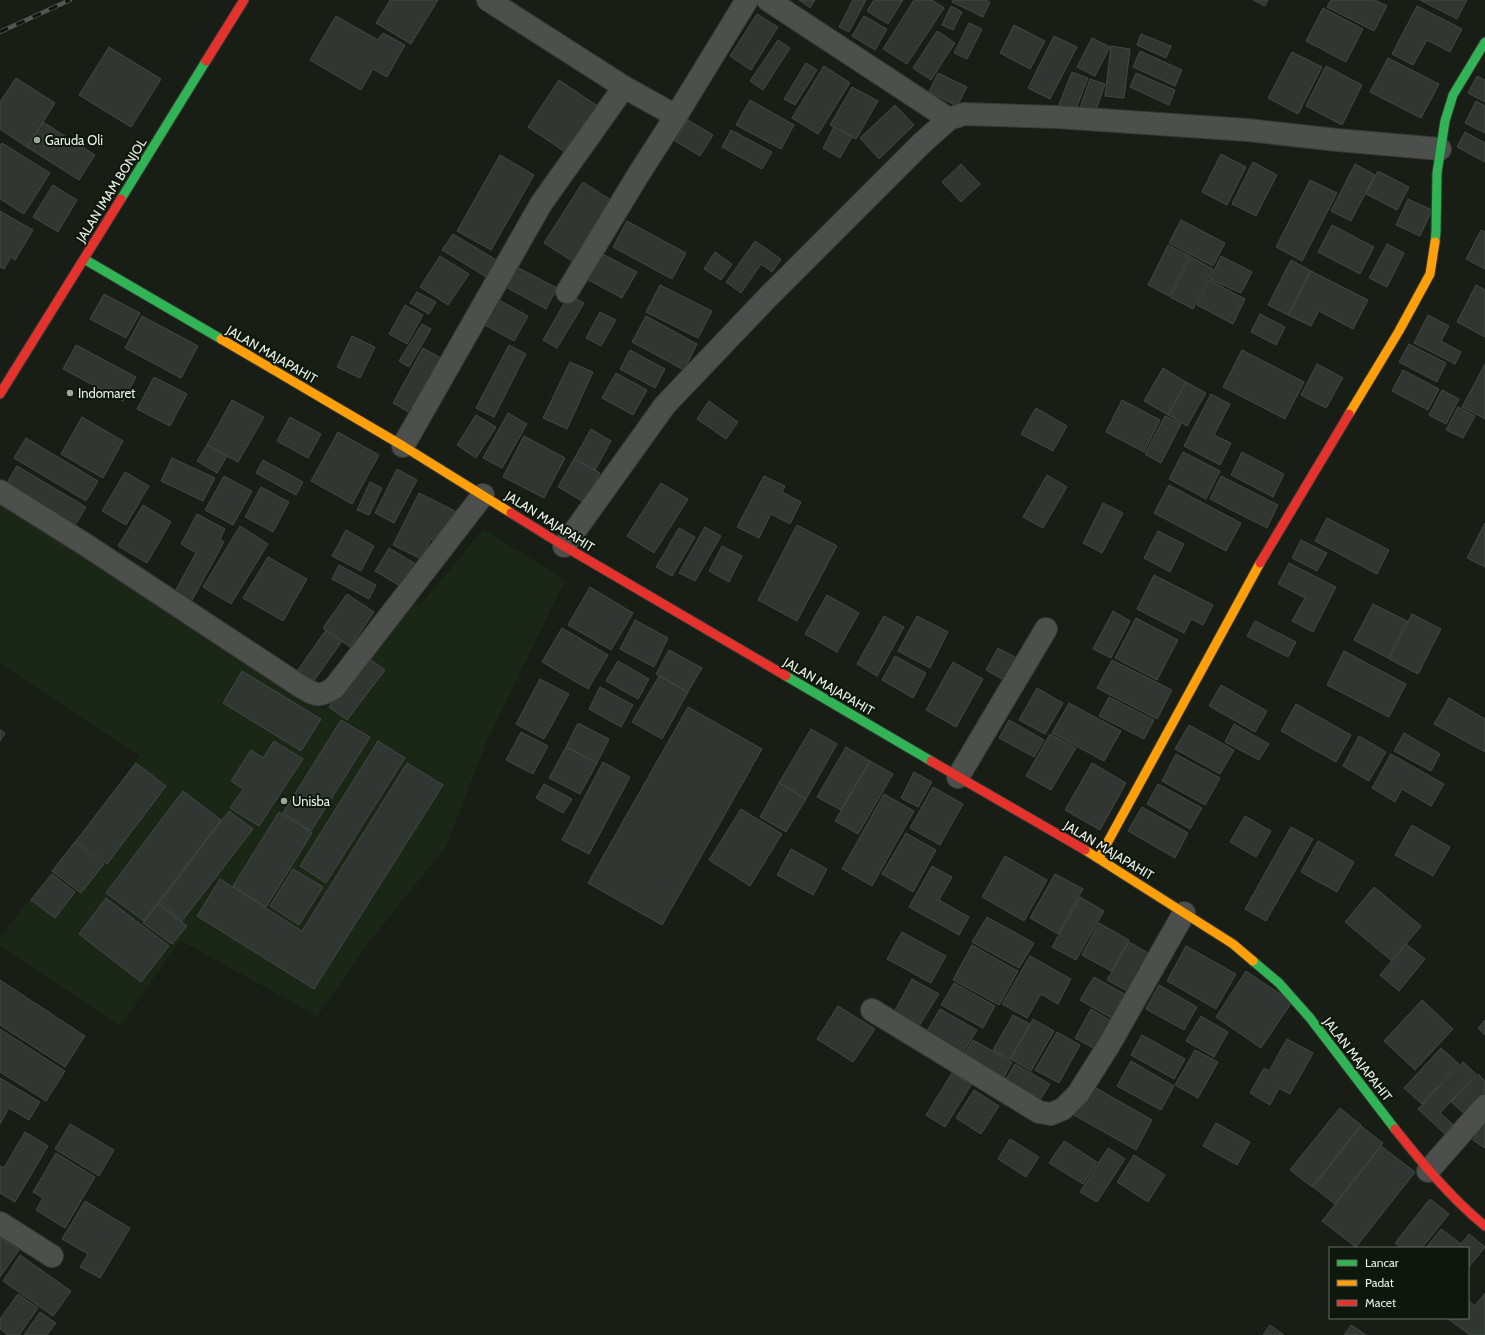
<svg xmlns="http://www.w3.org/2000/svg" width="1485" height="1335" font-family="Cabin,sans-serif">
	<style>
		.built { fill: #1b2716 }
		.building { fill: #313632; stroke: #424843 }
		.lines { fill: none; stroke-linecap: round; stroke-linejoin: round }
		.street-casing { stroke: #363934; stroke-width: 24 }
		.fast-casing { stroke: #363934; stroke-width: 11 }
		.slow-casing { stroke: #363934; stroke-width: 11 }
		.jam-casing { stroke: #363934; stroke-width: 11 }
		.street { stroke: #4c4f4b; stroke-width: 22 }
		.fast { stroke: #30b455; stroke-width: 9 }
		.slow { stroke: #ff9f0a; stroke-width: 9 }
		.jam { stroke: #e5322d; stroke-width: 9 }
		.rail-casing { stroke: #525551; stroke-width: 4.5 }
		.rail { stroke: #0e170b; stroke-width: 3; stroke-dasharray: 9; stroke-linecap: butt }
		.poi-dot { fill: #a0a69e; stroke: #0e170b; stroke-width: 1.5 }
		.labels { text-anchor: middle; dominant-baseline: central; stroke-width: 4; stroke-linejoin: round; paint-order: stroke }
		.poi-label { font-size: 13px; fill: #eaf0e7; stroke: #0e170b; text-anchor: start }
		.street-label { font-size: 13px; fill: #eaf0e7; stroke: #0e170b }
	</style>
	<rect width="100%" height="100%" fill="#181d16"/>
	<path class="built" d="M0,502l324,207 85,-109 11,6 63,-77 82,51 -79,163 -40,104 -76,94 -53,75 -137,-76 -59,86 -121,-80v-8l140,-182 -140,-92z"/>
	<g class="building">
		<path d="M390,0h48l-27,44 -35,-21z"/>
		<path d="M799,0h16l-5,8z"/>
		<path d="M853,0h13l-17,32 -10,-5z"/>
		<path d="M874,0h29l-15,24 -21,-13z"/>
		<path d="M914,0h18l12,8 -37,56 -24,-15z"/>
		<path d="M953,0h32l5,2 -7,15 -31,-15z"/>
		<path d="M1253,0h15l-3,6z"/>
		<path d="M1331,0h44l12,6 -13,25 -47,-24z"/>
		<path d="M1420,0h47l-10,19z"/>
		<path d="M951,6l11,6 -9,18 -11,-5z"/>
		<path d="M1417,6l45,23 -12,23 -23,-12 -14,25 -21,-11z"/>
		<path d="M1323,8l40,21 -17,33 -40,-21z"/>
		<path d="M757,14l21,13 -27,43 -21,-14z"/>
		<path d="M336,16l42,24 5,-7 22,12 -18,32 -14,-8 -12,21 -51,-30z"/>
		<path d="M864,16l23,13 -12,21 -23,-14z"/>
		<path d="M969,23l13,6 -15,30 -13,-6z"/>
		<path d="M1014,25l31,16 -15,28 -30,-16z"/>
		<path d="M937,31l18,12 -24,37 -18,-12z"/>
		<path d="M1141,34l30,12 -5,12 -29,-13z"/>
		<path d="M1054,36l23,11 -27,52 -22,-11z"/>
		<path d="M1092,38l18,9 -15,29 -18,-9z"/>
		<path d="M778,40l12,8 -27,42 -13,-9z"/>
		<path d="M1111,46l19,3 -6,49 -19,-2z"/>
		<path d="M109,47l52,32 -30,48 -52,-32z"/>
		<path d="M1140,51l42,19 -7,16 -42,-19z"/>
		<path d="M1292,52l30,15 -24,47 -30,-16z"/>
		<path d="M1388,58l51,26 -18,34 -51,-26z"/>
		<path d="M806,63l11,7 -22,35 -11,-6z"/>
		<path d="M824,66l26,17 -32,51 -26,-16z"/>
		<path d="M1326,66l36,19 -20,40 -36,-19z"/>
		<path d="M1072,72l16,6 -14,36 -16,-7z"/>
		<path d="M938,73l29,14 -10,19 -28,-14z"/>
		<path d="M1136,73l39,17 -6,15 -39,-18z"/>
		<path d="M1477,76l8,4v22l-17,-9z"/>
		<path d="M16,78l39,25 -28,44 -27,-18v-27z"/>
		<path d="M1090,79l15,5 -11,32 -15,-5z"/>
		<path d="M559,80l40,27 -31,47 -40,-27z"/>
		<path d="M852,87l26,14 -22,38 -26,-14z"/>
		<path d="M750,100l44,25 -13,24 -45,-24z"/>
		<path d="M1476,101l9,5v27l-20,-10z"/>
		<path d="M895,105l19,20 -35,34 -19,-21z"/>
		<path d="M688,120l25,15 -13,21 -25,-15z"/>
		<path d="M43,122l52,33 -16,25 -52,-33z"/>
		<path d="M834,127l18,10 -12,21 -17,-10z"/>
		<path d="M731,130l41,22 -10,17 -40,-22z"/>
		<path d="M1465,132l20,11v19l-28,-15z"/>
		<path d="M2,143l48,30 -26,41 -24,-15v-54z"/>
		<path d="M1221,154l25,13 -19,38 -25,-13z"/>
		<path d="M500,155l34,20 -43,75 -34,-19z"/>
		<path d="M1253,162l24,13 -21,41 -24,-12z"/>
		<path d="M961,164l19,20 -19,18 -19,-20z"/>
		<path d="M1355,164l20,11 -24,46 -20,-10z"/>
		<path d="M1378,171l31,16 -12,23 -31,-16z"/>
		<path d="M1310,180l27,13 -35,68 -26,-14z"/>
		<path d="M583,182l31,20 -39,61 -31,-20z"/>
		<path d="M53,185l24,15 -19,32 -25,-15z"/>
		<path d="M1408,199l24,11 -12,26 -24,-11z"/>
		<path d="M0,211l33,19 -18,30 -4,-3 -7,12 -4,-2z"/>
		<path d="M1181,220l44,23 -12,23 -44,-23z"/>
		<path d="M627,221l59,32 -14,26 -59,-32z"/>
		<path d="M1332,225l42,22 -14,27 -42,-22z"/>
		<path d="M1481,230l4,2v37l-19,-10z"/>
		<path d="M453,234l45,27 -10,17 -46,-28z"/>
		<path d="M755,241l26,18 -9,13 -11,-8 -20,29 -15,-11z"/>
		<path d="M1387,244l17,9 -17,34 -18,-9z"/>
		<path d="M1168,245l22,11 -21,40 -21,-11z"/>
		<path d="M597,251l40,21 -15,26 -39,-21z"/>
		<path d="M715,252l17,12 -11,16 -17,-11z"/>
		<path d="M440,256l29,18 -21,31 -28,-18z"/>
		<path d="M1221,256l31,16 -11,21 -31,-14z"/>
		<path d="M1191,257l22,12 -20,40 -23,-12z"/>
		<path d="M1291,260l20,11 -23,44 -20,-10z"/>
		<path d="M513,265l44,23 -11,21 -44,-24z"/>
		<path d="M1311,271l57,29 -15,29 -34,-18 -8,15 -23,-11z"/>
		<path d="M1209,280l36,19 -12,25 -36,-19z"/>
		<path d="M660,285l52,26 -14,27 -52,-26z"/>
		<path d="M1476,285l9,5v47l-28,-15z"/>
		<path d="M417,292l19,10 -7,12 -19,-11z"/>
		<path d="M104,294l36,19 -14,25 -36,-19z"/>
		<path d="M569,295l15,8 -27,45 -14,-8z"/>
		<path d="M497,299l31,17 -14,25 -31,-17z"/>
		<path d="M405,305l18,10 -16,29 -18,-10z"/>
		<path d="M600,312l16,8 -15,26 -15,-8z"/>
		<path d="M1260,314l25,13 -9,18 -25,-13z"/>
		<path d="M1428,315l21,11 -8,15 20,11 -6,12 -41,-21z"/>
		<path d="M142,316l56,30 -17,32 -56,-30z"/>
		<path d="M646,316l51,28 -13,26 -52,-28z"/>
		<path d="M422,324l9,5 -22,38 -10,-6z"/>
		<path d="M352,336l23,11 -15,31 -23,-11z"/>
		<path d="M1409,344l37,19 -9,19 -38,-20z"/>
		<path d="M76,345l60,32 -13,24 -60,-32z"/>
		<path d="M509,345l17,9 -32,63 -18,-9z"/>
		<path d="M423,348l18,10 -31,55 -17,-10z"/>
		<path d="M630,350l35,19 -10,19 -35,-19z"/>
		<path d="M1242,350l62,32 -19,37 -62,-32z"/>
		<path d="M570,362l23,10 -26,57 -24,-11z"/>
		<path d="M1317,364l26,14 -17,30 -25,-13z"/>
		<path d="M1485,364v55l-23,-12z"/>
		<path d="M1163,368l23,14 -18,33 -24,-14z"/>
		<path d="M1403,370l36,19 -11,21 -36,-19z"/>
		<path d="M616,373l31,17 -14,25 -31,-17z"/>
		<path d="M154,377l33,17 -17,32 -33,-17z"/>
		<path d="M1186,382l20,11 -19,33 -19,-11z"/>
		<path d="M1442,390l17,9 -13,25 -17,-9z"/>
		<path d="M1211,394l19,10 -16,31 17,8 -11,22 -36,-19z"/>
		<path d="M232,400l32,17 -26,45 -31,-17z"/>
		<path d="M1122,400l38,20 -16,32 -38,-20z"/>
		<path d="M709,401l29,21 -12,17 -29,-20z"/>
		<path d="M1458,407l17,9 -12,22 -17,-8z"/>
		<path d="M1036,408l31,18 -14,25 -32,-17z"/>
		<path d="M508,413l19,11 -25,44 -19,-10z"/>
		<path d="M476,415l20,12 -20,31 -19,-13z"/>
		<path d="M1165,416l16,8 -20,39 -16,-9z"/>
		<path d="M82,417l41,24 -20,37 -42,-24z"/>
		<path d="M290,417l31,17 -13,24 -31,-17z"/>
		<path d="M591,429l20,12 -16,29 -21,-11z"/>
		<path d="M338,432l41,23 -27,49 -41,-23z"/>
		<path d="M524,436l41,22 -21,40 -41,-21z"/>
		<path d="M26,438l72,43 -12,20 -72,-43z"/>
		<path d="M207,445l20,11 -10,17 -20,-12z"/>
		<path d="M1183,452l37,19 -14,28 -37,-20z"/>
		<path d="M1242,452l42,22 -11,23 -42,-22z"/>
		<path d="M172,458l43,20 -12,23 -42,-20z"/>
		<path d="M574,459l26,14 -16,29 -26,-15z"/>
		<path d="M263,460l40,22 -7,13 -40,-22z"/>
		<path d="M17,466l69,41 -12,20 -69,-41z"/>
		<path d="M397,469l20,11 -23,43 -19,-10z"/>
		<path d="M125,472l24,14 -23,39 -24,-14z"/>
		<path d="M1047,475l20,12 -24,41 -20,-11z"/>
		<path d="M224,476l28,15 -19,34 -28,-15z"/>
		<path d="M764,476l21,10 -3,6 19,10 -11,22 -19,-10 -12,24 -22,-11z"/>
		<path d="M1221,476l57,29 -11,23 -57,-29z"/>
		<path d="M370,482l12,6 -13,27 -12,-5z"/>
		<path d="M661,483l27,16 -34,54 -27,-17z"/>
		<path d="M1169,485l72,38 -15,28 -72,-38z"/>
		<path d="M261,487l28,15 -16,30 -28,-15z"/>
		<path d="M419,493l36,18 -16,32 -8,-4 -10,20 -28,-14z"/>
		<path d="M1103,503l20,10 -21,40 -19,-10z"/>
		<path d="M143,505l28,17 -24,41 -29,-17z"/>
		<path d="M197,514l28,15 -5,10 4,3 -34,62 -17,-9 23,-42 -15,-9z"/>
		<path d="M1327,518l62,32 -12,24 -62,-33z"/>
		<path d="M1485,523v44l-18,-9z"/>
		<path d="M797,525l40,21 -40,75 -39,-21z"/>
		<path d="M240,526l28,18 -37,60 -28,-17z"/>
		<path d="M705,527l16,9 -26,45 -16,-8z"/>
		<path d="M679,528l16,9 -23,39 -16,-9z"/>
		<path d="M346,530l28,16 -13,25 -29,-15z"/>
		<path d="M1158,531l26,13 -14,28 -26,-14z"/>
		<path d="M1301,540l26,13 -10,18 -25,-13z"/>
		<path d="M722,546l20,10 -13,26 -20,-11z"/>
		<path d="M389,548l30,18 -14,23 -30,-18z"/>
		<path d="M268,557l39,22 -24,42 -40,-23z"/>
		<path d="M1289,563l47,24 -23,45 -21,-11 13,-23 -27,-14z"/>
		<path d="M339,565l37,20 -7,14 -37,-20z"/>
		<path d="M1154,575l59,30 -10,20 -12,-6 -7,14 -47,-24z"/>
		<path d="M590,587l43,26 -22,37 -43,-25z"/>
		<path d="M347,594l27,18 -24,35 -27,-19z"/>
		<path d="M827,595l32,18 -22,39 -32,-18z"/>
		<path d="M1373,604l34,17 -19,37 -34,-18z"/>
		<path d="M1113,611l17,10 -19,37 -18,-9z"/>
		<path d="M1412,614l29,15 -23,45 -29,-15z"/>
		<path d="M884,616l20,11 -27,49 -20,-12z"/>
		<path d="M917,616l31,16 -18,36 -32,-17z"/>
		<path d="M1136,618l42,22 -21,40 -42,-22z"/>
		<path d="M635,620l33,18 -14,29 -34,-18z"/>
		<path d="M1255,621l41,21 -8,15 -41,-21z"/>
		<path d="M562,628l46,27 -20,34 -46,-27z"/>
		<path d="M326,630l16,11 -29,41 -16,-11z"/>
		<path d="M998,648l22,12 -13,22 -21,-12z"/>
		<path d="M669,650l33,18 -14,24 -32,-18z"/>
		<path d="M1344,651l62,33 -17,33 -62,-32z"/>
		<path d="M895,656l31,17 -13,25 -31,-18z"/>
		<path d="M367,657l18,13 -38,50 -18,-13z"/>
		<path d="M1112,660l60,30 -15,29 -60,-31z"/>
		<path d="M618,661l31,18 -11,20 -32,-18z"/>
		<path d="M953,662l30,17 -27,48 -30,-17z"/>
		<path d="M242,671l79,48 -20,32 -78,-48z"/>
		<path d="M659,676l29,16 -26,47 -30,-17z"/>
		<path d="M540,679l29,15 -25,45 -28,-15z"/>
		<path d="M1221,685l46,26 -12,21 -46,-26z"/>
		<path d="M600,687l33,18 -12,22 -32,-18z"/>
		<path d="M1037,688l26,15 -18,31 -26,-14z"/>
		<path d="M1109,697l45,23 -10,19 -45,-23z"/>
		<path d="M1449,698l36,21v33l-51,-28z"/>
		<path d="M1069,703l52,28 -17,30 -52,-28z"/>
		<path d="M1296,704l55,31 -15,27 -55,-31z"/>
		<path d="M688,707l74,42 -100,176 -74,-42z"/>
		<path d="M341,720l29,17 -59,94 -28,-18z"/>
		<path d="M1009,720l35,20 -10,17 -35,-19z"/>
		<path d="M578,723l31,16 -12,24 -31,-16z"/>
		<path d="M1234,724l35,20 -10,16 -34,-18z"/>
		<path d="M1189,725l45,25 -14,24 -45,-25z"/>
		<path d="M811,729l26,15 -31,55 -27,-16z"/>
		<path d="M0,730l5,3 -5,8z"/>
		<path d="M521,732l27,14 -15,28 -27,-14z"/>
		<path d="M1404,733l36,21 -9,17 -37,-20z"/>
		<path d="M1050,734l26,14 -25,42 -25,-14z"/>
		<path d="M1359,736l27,16 -17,29 -26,-15z"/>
		<path d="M274,741l29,18 -44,67 -29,-18 13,-19 -12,-8 20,-31 12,8z"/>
		<path d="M378,741l27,17 -79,125 -26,-17z"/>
		<path d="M566,747l31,16 -17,31 -31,-16z"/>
		<path d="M846,747l24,14 -29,49 -24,-13z"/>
		<path d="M1176,754l44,24 -15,27 -43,-24z"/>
		<path d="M1391,754l53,30 -13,22 -29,-17 -7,13 -23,-14z"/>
		<path d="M870,761l23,13 -35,60 -23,-13z"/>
		<path d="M603,762l27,15 -41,77 -27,-14z"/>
		<path d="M136,763l30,23 -59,78 -31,-23z"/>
		<path d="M407,763l36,22 -129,204 -117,-73 23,-37 82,52z"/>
		<path d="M1092,763l34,20 -26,47 -35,-20z"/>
		<path d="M914,772l18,10 -14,25 -17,-9z"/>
		<path d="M779,783l27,16 -20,33 -26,-15z"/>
		<path d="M544,784l28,15 -9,14 -27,-15z"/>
		<path d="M1158,784l44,24 -12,21 -43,-25z"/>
		<path d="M933,787l30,17 -23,41 -30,-17z"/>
		<path d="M183,791l38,29 -77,101 -38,-28z"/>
		<path d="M884,794l30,17 -42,75 -30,-17z"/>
		<path d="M1142,807l46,26 -13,25 -47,-27z"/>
		<path d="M741,809l41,25 -32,52 -41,-26z"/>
		<path d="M229,811l24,18 -71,92 -23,-18z"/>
		<path d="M279,812l33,21 -46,74 -33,-21z"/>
		<path d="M1245,816l26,15 -15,26 -26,-15z"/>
		<path d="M1412,825l38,22 -17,29 -38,-21z"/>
		<path d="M1291,827l22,12 -47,82 -21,-12z"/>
		<path d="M906,833l30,17 -23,42 -31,-18z"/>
		<path d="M1318,841l36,21 -17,30 -36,-20z"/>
		<path d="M75,842l29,22 -23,29 -29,-22z"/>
		<path d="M791,849l36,20 -14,26 -36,-20z"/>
		<path d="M1005,856l42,24 -23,41 -42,-24z"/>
		<path d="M932,866l20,11 -13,23 30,17 -10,18 -50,-28z"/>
		<path d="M293,869l30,18 -24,38 -29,-19z"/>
		<path d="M52,874l23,18 -20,26 -24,-18z"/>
		<path d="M1055,874l28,15 -25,45 -28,-16z"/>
		<path d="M1374,887l47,39 -29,35 -47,-39z"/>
		<path d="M1080,897l24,14 -28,49 -24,-13z"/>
		<path d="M106,898l63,48 -28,36 -62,-48z"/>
		<path d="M158,904l29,22 -15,18 -29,-21z"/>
		<path d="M987,917l47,26 -15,25 -47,-26z"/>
		<path d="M1099,923l30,17 -18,31 -29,-16z"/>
		<path d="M902,932l44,24 -15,27 -44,-24z"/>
		<path d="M1129,942l21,12 -21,38 -22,-12z"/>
		<path d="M1406,944l19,15 -26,32 -19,-16z"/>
		<path d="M972,945l46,26 -19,34 -46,-25z"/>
		<path d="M1186,946l50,28 -20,35 -49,-28z"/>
		<path d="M1030,956l41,23 -13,25 -17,-10 -14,24 -25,-14z"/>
		<path d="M1246,971l46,31 -31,46 -45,-31z"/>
		<path d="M1094,977l34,19 -13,24 -35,-20z"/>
		<path d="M912,979l27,15 -20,32 -25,-14z"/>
		<path d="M0,980l85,56 -20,31 -65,-42z"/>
		<path d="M954,983l41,23 -12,22 -42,-23z"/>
		<path d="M1159,985l38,22 -13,23 -38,-21z"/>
		<path d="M1422,1000l31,29 -38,41 -31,-29z"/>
		<path d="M838,1006l37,23 -22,33 -36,-23z"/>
		<path d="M940,1009l37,21 -16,26 -36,-22z"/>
		<path d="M1091,1009l22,13 -16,28 -22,-12z"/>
		<path d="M1013,1015l17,9 -20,35 -17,-9z"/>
		<path d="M1201,1016l27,16 -14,25 -28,-16z"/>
		<path d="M1033,1019l21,12 -23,40 -20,-12z"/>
		<path d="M1485,1020v15l-7,-7z"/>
		<path d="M0,1029l65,42 -19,30 -46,-29z"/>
		<path d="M1057,1032l23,13 -21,38 -24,-13z"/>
		<path d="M1142,1035l43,24 -11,20 -43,-24z"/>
		<path d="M1287,1039l26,14 -23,41 -11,-6 -9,17 -20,-12 14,-25 5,3z"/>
		<path d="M973,1040l39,22 -11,21 -40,-23z"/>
		<path d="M1441,1048l18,16 -37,40 -18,-16z"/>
		<path d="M1195,1050l23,12 -20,36 -23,-13z"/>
		<path d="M1131,1061l43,25 -13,24 -44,-24z"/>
		<path d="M1463,1062l13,12 -36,39 17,15 -9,9 -30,-28z"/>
		<path d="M1015,1064l35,20 -13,21 -35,-19z"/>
		<path d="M952,1073l19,12 -26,42 -19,-12z"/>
		<path d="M1478,1074l7,7v14l-19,20 -15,-13z"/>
		<path d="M0,1078l40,24 -11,18 -20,-12 -9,16z"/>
		<path d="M1091,1085l61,35 -16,30 -62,-35z"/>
		<path d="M974,1090l25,16 -18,28 -25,-16z"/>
		<path d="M1340,1108l21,17 -49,62 -22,-17z"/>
		<path d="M1485,1121v27l-12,-8z"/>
		<path d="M1216,1123l34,19 -13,23 -34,-19z"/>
		<path d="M70,1124l44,26 -15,26 -44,-27z"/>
		<path d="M1361,1126l22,17 -48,61 -22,-17z"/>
		<path d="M25,1132l23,14 -33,56 -15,-9v-27l4,2z"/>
		<path d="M1010,1139l29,18 -13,20 -28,-18z"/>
		<path d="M1064,1141l33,21 -14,22 -34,-21z"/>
		<path d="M1381,1146l34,26 -59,75 -34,-26z"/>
		<path d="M1108,1148l17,11 -28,43 -17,-10z"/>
		<path d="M56,1153l39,24 -30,51 -29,-18 7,-12 -10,-6z"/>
		<path d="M1134,1155l31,20 -17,27 -31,-20z"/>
		<path d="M1430,1199l19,15 -27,34h-21l-6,-5z"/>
		<path d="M85,1201l45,27 -30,50 -20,-11 8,-13 -26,-15z"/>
		<path d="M1441,1229l20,15 8,-10 16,13 -17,21v-20h-42z"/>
		<path d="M0,1237l19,13 -19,27z"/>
		<path d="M20,1255l51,36 -18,25 -50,-35z"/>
		<path d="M1485,1293v42h-15l-23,-17h21v-18l7,6z"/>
		<path d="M18,1294l20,14 -19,27h-11l-8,-6v-10z"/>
		<path d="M40,1312l16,11 -9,12h-23z"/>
		<path d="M1270,1325l14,10h-21z"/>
		<path d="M1351,1325l15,10h-22z"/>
	</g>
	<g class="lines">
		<g class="street-casing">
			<g id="street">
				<path d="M488,0l136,87 52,29 71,-116"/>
				<path d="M768,0l181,119 15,-5 93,3 190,13 90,10 103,9"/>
				<path d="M567,292l73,-120 36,-56"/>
				<path d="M403,446l138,-242 83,-117"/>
				<path d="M0,491l86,54 214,141c16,9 18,12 34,2l149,-193"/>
				<path d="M564,546l101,-141 102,-107 155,-155 27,-24"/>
				<path d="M958,777l88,-148"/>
				<path d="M872,1010l167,102 12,2 12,-5 15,-15 31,-49 75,-132"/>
				<path d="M1428,1171l57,-65"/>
				<path d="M0,1223l52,33"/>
			</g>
		</g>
		<g class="fast-casing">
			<g id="fast">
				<path d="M121,199l85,-138"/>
				<path d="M1435,242l1,-10 1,-59 8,-52 8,-26 32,-53"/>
				<path d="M84,259l137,80"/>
				<path d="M786,676l145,85"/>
				<path d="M1253,961l26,22 31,35 85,111"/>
			</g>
		</g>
		<g class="slow-casing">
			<g id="slow">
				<path d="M221,339l182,107 108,67"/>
				<path d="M1349,414l50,-83 31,-57 5,-32"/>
				<path d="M1085,850l148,94 20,17"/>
				<path d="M1099,858l161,-295"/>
			</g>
		</g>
		<g class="jam-casing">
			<g id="jam">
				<path d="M206,61l38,-61"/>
				<path d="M0,394l121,-195"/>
				<path d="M511,513l53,33 222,130"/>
				<path d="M1260,563l89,-149"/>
				<path d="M931,761l154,89"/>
				<path d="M1395,1129c28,35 55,68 90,97"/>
			</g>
		</g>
		<use href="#street" class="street"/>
		<use href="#fast" class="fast"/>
		<use href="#slow" class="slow"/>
		<use href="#jam" class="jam"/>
		<g class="rail-casing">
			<path id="rail" d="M0,32l70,-32"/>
		</g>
		<use href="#rail" class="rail"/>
	</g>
	<g class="poi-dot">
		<circle cx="37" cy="140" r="4"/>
		<circle cx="70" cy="393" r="4"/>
		<circle cx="284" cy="801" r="4"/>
	</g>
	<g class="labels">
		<g class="poi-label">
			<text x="45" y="140">Garuda Oli</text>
			<text x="78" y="393">Indomaret</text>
			<text x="292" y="801">Unisba</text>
		</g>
		<g class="street-label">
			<text transform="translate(111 190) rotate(-58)">JALAN IMAM BONJOL</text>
			<text transform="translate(272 354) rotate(30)">JALAN MAJAPAHIT</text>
			<text transform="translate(550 521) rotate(32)">JALAN MAJAPAHIT</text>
			<text transform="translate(829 686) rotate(30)">JALAN MAJAPAHIT</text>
			<text transform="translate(1109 850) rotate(31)">JALAN MAJAPAHIT</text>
			<text transform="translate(1358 1059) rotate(52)">JALAN MAJAPAHIT</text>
		</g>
	</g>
	<rect x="1329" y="1247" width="140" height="72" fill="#0e170b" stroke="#666e63"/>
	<rect x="1337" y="1260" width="20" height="6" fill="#30b455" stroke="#666e63"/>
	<text x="1365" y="1267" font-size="12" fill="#eaf0e7">Lancar</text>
	<rect x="1337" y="1280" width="20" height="6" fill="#ff9f0a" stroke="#666e63"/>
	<text x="1365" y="1287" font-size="12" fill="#eaf0e7">Padat</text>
	<rect x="1337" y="1300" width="20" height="6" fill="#e5322d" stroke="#666e63"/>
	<text x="1365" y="1307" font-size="12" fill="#eaf0e7">Macet</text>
</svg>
